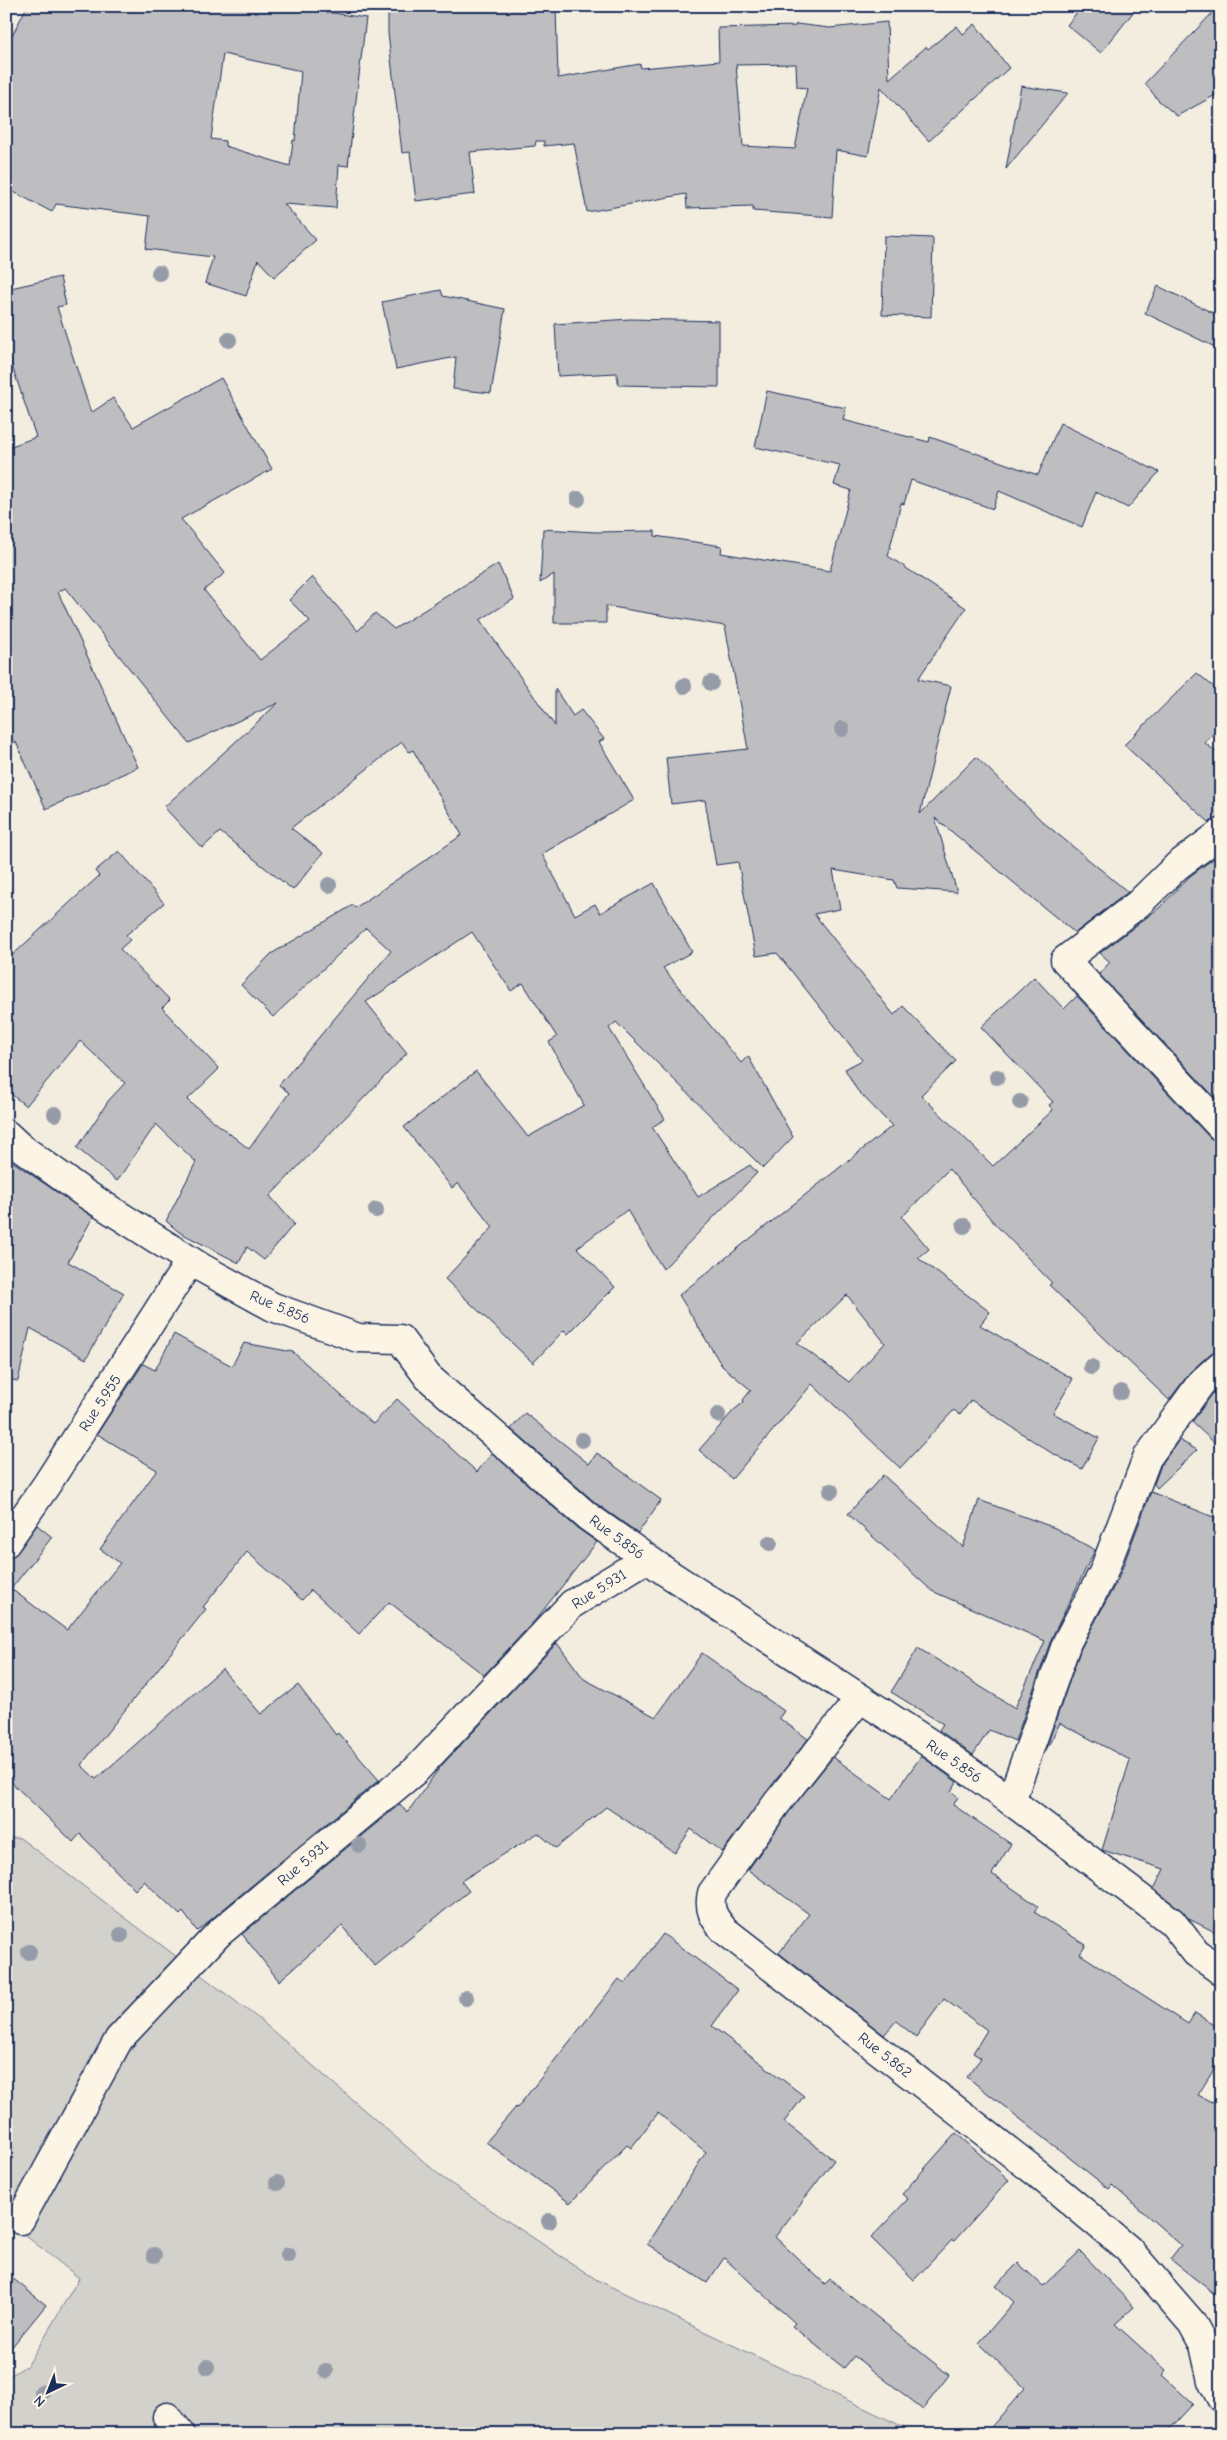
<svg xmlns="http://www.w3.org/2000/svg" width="1227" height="2440" font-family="'Comic Neue',sans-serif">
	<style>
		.green { fill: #d3d1cc; stroke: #778095 }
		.building { fill: #bebec0; stroke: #1b2f5e; fill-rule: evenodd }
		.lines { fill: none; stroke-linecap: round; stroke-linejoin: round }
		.minor-casing { stroke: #1b2f5e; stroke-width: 31 }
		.minor { stroke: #fcf5e5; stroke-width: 28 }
		.tree { fill: #969ba8 }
		.labels { text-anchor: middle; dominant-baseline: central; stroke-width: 4.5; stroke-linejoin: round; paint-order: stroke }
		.street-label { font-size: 15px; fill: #1b2f5e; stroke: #fcf5e5 }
	</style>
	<rect width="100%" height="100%" fill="#f3ede0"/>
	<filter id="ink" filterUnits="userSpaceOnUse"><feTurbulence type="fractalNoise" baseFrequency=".02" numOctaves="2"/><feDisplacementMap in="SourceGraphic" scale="10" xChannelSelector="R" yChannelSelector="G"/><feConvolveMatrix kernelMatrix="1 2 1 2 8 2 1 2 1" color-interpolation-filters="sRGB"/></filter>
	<g filter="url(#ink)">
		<path class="green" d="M6,1838h14l239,181 185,160 153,101 321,154h-912v-56l22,-13 51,-87 -73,-58z"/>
		<g class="building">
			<path d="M27,6h260l79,12 -18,148 -9,-1 -3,43 -52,-4 32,36 -42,37 -16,-17 -12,36 -41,-13 8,-26 -67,-8 4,-33 -94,-12 -4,8 -46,-24v-140zM223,54l78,17 -6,70 -2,-1 -3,26 -65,-20v-5l-14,-2z"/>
			<path d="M388,6h168l2,72 82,-14 1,4 78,-7 -1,-33 78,-2v-2l34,4 57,-6 2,57 37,-32 2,2 29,-23 6,8 12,-10 34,44 -80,73 -48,-54 -13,69 -32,-6 -4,67 -79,-6v-5l-66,2 -1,-14 -99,18 -13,-69 -30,3v-5h-8l-1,5 -65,6 5,42 -59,7 -6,-49 -8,1 -14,-120zM796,64l1,23 10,1 -12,61 -52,-3 -7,-81z"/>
			<path d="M1082,6h56l-37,47 -34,-28z"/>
			<path d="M1219,6l2,86 -44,24 -19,-16 -13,-17z"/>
			<path d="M1021,86l47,7 -62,76z"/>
			<path d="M884,236l49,2 -2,79 -49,-2z"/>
			<path d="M60,277l6,28 -9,2 34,106 22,-15 20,29 88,-49 51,91 -91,50 44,54 -21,17 56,70 50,-39 -21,-21 23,-23 46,54 17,-18 19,16 104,-65 16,35 -34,21 75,106v-37l18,27 8,-6 23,29 -5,3 35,58 -92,54 33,61 20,-11 5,9 54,-30 38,69 -29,16 78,95 7,-7 45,81 -30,31 -147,-146 -7,6 56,91 -13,8 46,70 52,-32 7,8 -94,96 -36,-59 -50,38 38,39 -47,47 -4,-4 -31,33 -88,-84 48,-52 -35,-44 -6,5 -48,-61 72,-56 52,66 56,-32 -35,-63 8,-5 -34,-54 -12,8 -39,-59 -106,70 41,51 -137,143 24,28 -30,36 -17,-13 -8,16 -60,-31 -13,-11 30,-59 -40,-38 -39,57 -40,-33 32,-48 16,-17 -45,-42 -54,65 -20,-16v-129l93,-85 -4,-5 24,-20 45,52 -38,32 4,5 -10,9 50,51 -8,8 57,61 -32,31 62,49 40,-56 -10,-8 112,-134 -25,-23 -93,89 -32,-32 30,-31 82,-49 2,3 107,-73 -49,-85 -4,2 -7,-10 -111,86 32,25 -30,37 -73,-58 -18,16 -38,-41 114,-104 -89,40 -124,-155 -7,4 80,175 -92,42 -30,-67 -10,3v-297l30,-11 -30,-89v-59z"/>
			<path d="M1158,286l63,31v33l-76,-37z"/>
			<path d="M441,290l2,6 62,13 -14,84 -38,-4 3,-32 -60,12 -14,-67z"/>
			<path d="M630,319l89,2v66l-101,-2 -1,-12 -59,3 -3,-52z"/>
			<path d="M767,391l79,17 -3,12 86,22 1,-5 108,38 22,-52 99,49 -31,36 -32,-16 -14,35 -83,-36 -6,18 -82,-29 -7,24 -3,-1 -13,53 78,52 -48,71 33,7 -31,128 56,-57 67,65 85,70 -53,41 -140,-115 22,74 -60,-4 -3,-8 -61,-10 7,39 -26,5 80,101 9,-9 53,55 -35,34 72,71 60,-56 -4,-5 4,-3 -72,-75 53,-50 30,32 13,-13 133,142 11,4v208l-10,3 -21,19 -21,28 -120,-115 3,-2 -57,-59 -46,-55 -47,48 27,32 -11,9 72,54 -10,13 93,54 -20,34 46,25 -17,31 -32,-17 -79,-52 -11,15 -6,-5 -54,58 -88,-84 -80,95 -33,-29 35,-40 10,-8 -1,-2 8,-10 -29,-24 -43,-71 213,-169 -35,-36 -12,-21 17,-9 -85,-107 -21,3 -18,-94 -22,3 -11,-65 -34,4 -5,-46 82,-9 -23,-123 -119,-20v17h-52v-49l-14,9 3,-54 53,3 59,-1v5l67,10 -1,7 109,18 21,-81 -17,-5 6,-20 -85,-18zM847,1295l38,48 -36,39 -52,-39z"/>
			<path d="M1197,673l24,20v31l-16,19 16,13v62l-12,4 -85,-77z"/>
			<path d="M1221,853v251l-122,-130 11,-12 -10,-9 59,-45 31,-32z"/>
			<path d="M6,1157l87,60 -25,45 56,31 -38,66 -56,-31 -12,53 -12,-2z"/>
			<path d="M174,1334l58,32 12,-23 49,9 80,72 24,-25 80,73 15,-19 85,75 20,14 -60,76 -53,57 -95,-73 -30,32 -48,-44 -9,10 -55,-48 -44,55 3,2 -125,156 15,14 126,-110 39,45 37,-29 38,50 2,-2 41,47 -182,151 -14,-19 -3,3 -36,-34 -9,9 -55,-56 -7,8 -67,-65v-219l12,-6 19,-27 15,12 -41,52 56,41 53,-67 -20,-14 57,-79 -60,-36 46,-70 12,6z"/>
			<path d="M1221,1386v63l-29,-27 21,-29z"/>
			<path d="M525,1413l64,51 8,-11 64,47 -23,33 -41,-29 -86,-75z"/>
			<path d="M1179,1440l18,10 -40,38 -3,-4 7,-19z"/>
			<path d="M883,1475l80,72 16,-47 76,28 40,22 -43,87 -37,104 -26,-11 -16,25 -34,-25 4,-6 -52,-32 27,-44 97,60 30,-67 -113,-50 -84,-77z"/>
			<path d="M1151,1492l70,28v415l-32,-16 -8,-9 -27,-21 10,-20 -62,-19 28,-90 -70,-37 -16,31 37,-106 37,-69z"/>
			<path d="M557,1643l27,36 72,38 46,-64 82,58 -5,7 29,21 -86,113 -31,-23 -16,24 -69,-46 -50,41 -18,-15 -77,48 8,10 -94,75 -33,-40 -63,55 -37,-47 158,-130 7,9 33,-46z"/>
			<path d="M921,1756l36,26 -6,9 7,6 -5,8 58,39 -19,30 46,32 -4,6 52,33 -6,9 108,70 7,-11 26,16v29l-23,37 23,12v192l-51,-40 11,-14 -69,-60 -3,4 -142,-112 14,-19 -8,-5 14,-23 -43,-31 -28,38 -20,-16 -12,14 -105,-82 30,-39 -61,-44 41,-58 44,-55 58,42z"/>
			<path d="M663,1934l75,56 -26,36 92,70 -20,26 50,38 -59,77 50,47 5,-5 119,96 -26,34 -69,-53 -10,12 -52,-42 3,-3 -71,-65 -17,25 -60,-39 59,-92 -48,-39 -27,35 -4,-3 -57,58 -84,-61 30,-35 1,1 102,-129 6,5z"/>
			<path d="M956,2133l53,47 -55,61 -2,-1 -38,40 -43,-42 37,-39 -6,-5z"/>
			<path d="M1080,2251l54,56 -19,17 51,46 -4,5 31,29 -28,30h-180l40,-46 -46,-45 35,-41 -18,-16 22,-23 25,23z"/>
			<path d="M6,2273l40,32 -40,49z"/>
		</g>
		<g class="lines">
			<g class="minor-casing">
				<g id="minor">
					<path d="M1221,833l-44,33 -39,38 -73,56 156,167"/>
					<path d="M6,1134l13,12 65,47 118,75 71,39 85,31 42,1 28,38 159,139 79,56 265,172 80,57 161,121 24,31 25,18"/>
					<path d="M6,1543l41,-59 143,-223"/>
					<path d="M860,1698l-83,105 -65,90c-4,17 2,25 12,37l313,243 91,76 64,74 12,22 8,36 9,17"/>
					<path d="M1011,1801l56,-159 36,-69 44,-115 54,-75 20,-18"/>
					<path d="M20,2220l99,-181 100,-106 197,-163 156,-166 74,-45"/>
					<path d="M167,2417l14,17"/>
				</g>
			</g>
			<use href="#minor" class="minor"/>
		</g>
		<g class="tree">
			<circle cx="159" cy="273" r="8"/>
			<circle cx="229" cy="340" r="8"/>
			<circle cx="578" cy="499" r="8"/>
			<circle cx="711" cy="683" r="8"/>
			<circle cx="684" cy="686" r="8"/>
			<circle cx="842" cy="729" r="8"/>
			<circle cx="329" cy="885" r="8"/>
			<circle cx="997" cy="1077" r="8"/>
			<circle cx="1020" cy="1102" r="8"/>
			<circle cx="55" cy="1114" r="8"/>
			<circle cx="376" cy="1210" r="8"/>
			<circle cx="964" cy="1226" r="8"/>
			<circle cx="1091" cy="1367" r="8"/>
			<circle cx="1121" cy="1392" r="8"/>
			<circle cx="718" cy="1415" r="8"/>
			<circle cx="582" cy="1440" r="8"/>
			<circle cx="831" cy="1491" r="8"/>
			<circle cx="770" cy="1543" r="8"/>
			<circle cx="359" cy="1845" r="8"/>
			<circle cx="121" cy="1935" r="8"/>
			<circle cx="29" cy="1952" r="8"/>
			<circle cx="466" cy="1998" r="8"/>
			<circle cx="277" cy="2183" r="8"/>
			<circle cx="549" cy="2221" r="8"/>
			<circle cx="154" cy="2255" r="8"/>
			<circle cx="288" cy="2255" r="8"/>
			<circle cx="207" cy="2367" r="8"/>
			<circle cx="326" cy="2371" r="8"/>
			<circle cx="42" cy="2392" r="8"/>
		</g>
	</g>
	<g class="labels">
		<g class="street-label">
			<text transform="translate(280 1307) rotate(23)">Rue 5.856</text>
			<text transform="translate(100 1403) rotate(-57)">Rue 5.955</text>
			<text transform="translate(617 1537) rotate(36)">Rue 5.856</text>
			<text transform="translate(599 1589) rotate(-32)">Rue 5.931</text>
			<text transform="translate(954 1761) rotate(35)">Rue 5.856</text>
			<text transform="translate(303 1863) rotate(-40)">Rue 5.931</text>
			<text transform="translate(885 2055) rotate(38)">Rue 5.862</text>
		</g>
	</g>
	<rect width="1227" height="2440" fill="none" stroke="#fcf5e5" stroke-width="25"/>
	<rect x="12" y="12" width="1202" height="2415" fill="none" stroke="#1b2f5e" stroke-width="2" filter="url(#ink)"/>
	<g transform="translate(48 2392) rotate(223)" stroke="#fcf5e5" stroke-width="4" paint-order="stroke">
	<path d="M0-4L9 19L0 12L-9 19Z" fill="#1b2f5e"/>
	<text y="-8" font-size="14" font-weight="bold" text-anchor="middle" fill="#1b2f5e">N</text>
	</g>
</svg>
